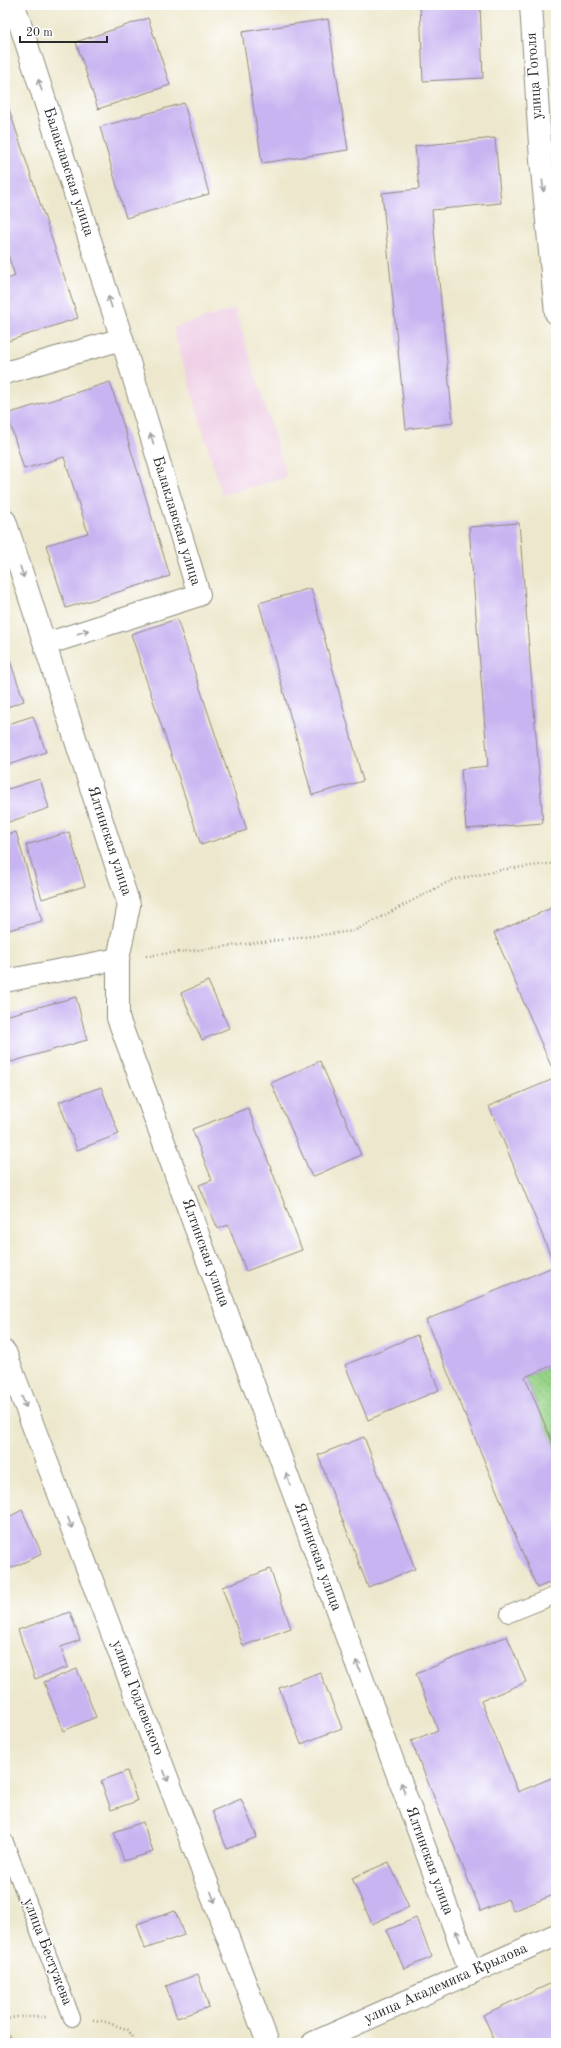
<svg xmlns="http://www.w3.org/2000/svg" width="561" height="2048" font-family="'Old Standard TT',serif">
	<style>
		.built { fill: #efd0e6 }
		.grass { fill: url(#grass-dots); stroke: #607e58 }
		.building { fill: #c8b4f1 }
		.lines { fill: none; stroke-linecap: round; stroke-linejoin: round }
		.lane-casing { stroke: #8c8a7c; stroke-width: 18 }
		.street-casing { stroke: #8c8a7c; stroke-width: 24 }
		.secondary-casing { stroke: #8c8a7c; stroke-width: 24 }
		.path { stroke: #8c8a7c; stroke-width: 2.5; stroke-dasharray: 1 3; stroke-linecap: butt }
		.lane { stroke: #fff; stroke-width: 16 }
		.street { stroke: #fff; stroke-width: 22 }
		.secondary { stroke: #fff; stroke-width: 22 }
		.oneway { stroke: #a0a0a0 }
		.labels { text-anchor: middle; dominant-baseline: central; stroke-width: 3; stroke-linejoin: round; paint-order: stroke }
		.street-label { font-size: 15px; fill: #2b2b2b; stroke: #fff }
	</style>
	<defs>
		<pattern id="grass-dots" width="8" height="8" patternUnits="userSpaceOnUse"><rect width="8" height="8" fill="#96d286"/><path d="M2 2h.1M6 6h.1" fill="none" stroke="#81b474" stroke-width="1.8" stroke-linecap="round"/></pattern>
	</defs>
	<rect width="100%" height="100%" fill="#fff"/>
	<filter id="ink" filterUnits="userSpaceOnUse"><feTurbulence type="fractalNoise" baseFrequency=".025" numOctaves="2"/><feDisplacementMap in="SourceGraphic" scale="8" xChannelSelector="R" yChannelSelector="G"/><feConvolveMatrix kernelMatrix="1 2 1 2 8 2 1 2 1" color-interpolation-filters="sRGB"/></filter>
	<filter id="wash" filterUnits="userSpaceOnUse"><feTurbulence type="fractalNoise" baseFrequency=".012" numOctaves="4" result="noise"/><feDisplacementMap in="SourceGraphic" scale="16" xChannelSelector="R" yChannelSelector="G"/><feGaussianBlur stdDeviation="0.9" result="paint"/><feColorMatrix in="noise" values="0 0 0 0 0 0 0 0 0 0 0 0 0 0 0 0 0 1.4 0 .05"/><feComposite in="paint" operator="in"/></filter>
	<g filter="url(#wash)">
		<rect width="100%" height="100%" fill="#ede8cd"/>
		<path class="built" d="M235,309l52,168 -65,18 -49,-167z"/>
		<path class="grass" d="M556,1364v27l-4,2 4,8v50l-31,-74z"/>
		<g id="blocks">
			<g class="building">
				<path d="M115,5h11l-10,4z"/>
				<path d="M420,5h60l3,73 -60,3z"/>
				<path d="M148,18l22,67 -72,24 -22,-67z"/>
				<path d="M328,19l20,131 -86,13 -20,-131z"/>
				<path d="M5,97l73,221 -73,24v-62l10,-4 -10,-30z"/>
				<path d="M184,103l25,91 -83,24 -26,-91z"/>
				<path d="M495,138l6,65 -69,7 21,213 -47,6 -24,-236 37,-4 -4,-43z"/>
				<path d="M110,382l60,194 -104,32 -20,-63 42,-12 -24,-76 -40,12 -17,-55z"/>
				<path d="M519,523l24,300 -77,6 -5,-60 27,-3 -19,-239z"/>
				<path d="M311,588l52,193 -51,14 -53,-192z"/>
				<path d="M177,619l70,211 -46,15 -70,-211z"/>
				<path d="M10,661l14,40 -19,7v-45z"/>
				<path d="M33,716l13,36 -41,14v-41z"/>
				<path d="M40,779l9,29 -43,15 -1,-33z"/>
				<path d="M16,832l26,89 -37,10v-96z"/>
				<path d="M69,832l16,54 -43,13 -16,-54z"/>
				<path d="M556,906v157l-5,3 -57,-133z"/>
				<path d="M208,981l21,47 -27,12 -21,-47z"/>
				<path d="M76,997l11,43 -76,22 -6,-21v-25z"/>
				<path d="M320,1061l41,94 -49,22 -41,-94z"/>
				<path d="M556,1078v286l-31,13 31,74v129l-19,8 -111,-268 129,-54 -66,-160z"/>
				<path d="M101,1087l18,47 -42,16 -18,-48z"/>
				<path d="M248,1108l54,142 -56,21 -18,-46 -10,4 -19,-44 13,-5 -20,-51z"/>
				<path d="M417,1335l22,55 -71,30 -23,-55z"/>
				<path d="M364,1437l51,132 -47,18 -50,-132z"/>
				<path d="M22,1510l20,44 -37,17v-52z"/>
				<path d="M270,1569l21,59 -48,18 -21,-59z"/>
				<path d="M70,1612l10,28 -19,7 7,20 -33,12 -17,-49z"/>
				<path d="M507,1636l19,46 -45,19 37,91 38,-16v101l-3,1 3,7v9l-43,17 -5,-12 -27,12 -70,-170 27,-11 -22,-56z"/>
				<path d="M77,1669l19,48 -33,14 -19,-49z"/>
				<path d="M320,1672l22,56 -41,16 -22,-56z"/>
				<path d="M127,1771l10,30 -26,9 -10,-29z"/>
				<path d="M241,1799l16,38 -30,12 -15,-38z"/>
				<path d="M143,1822l10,30 -29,9 -10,-29z"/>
				<path d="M389,1862l20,45 -37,17 -20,-46z"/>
				<path d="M175,1911l9,24 -39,14 -8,-25z"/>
				<path d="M416,1918l16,39 -28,12 -17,-39z"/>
				<path d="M198,1974l11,33 -32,11 -11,-32z"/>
				<path d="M556,1981v62h-60l-13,-28z"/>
				<path d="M6,2027l6,16h-7z"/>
			</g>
		</g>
	</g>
	<g filter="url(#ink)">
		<use href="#blocks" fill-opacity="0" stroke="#8c8a7c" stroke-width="1"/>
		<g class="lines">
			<g class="lane-casing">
				<g id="lane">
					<path d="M509,1614l47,-19"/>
					<path d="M5,1842l67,176"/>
				</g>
			</g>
			<g class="street-casing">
				<g id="street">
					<path d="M14,5l108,334 77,256 -153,49"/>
					<path d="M5,373l117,-34"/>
					<path d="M5,521l124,384 -11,54v59l353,955"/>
					<path d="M5,981l113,-22"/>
					<path d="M5,1352l263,691"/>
					<path d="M313,2043l243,-108"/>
				</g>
			</g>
			<g class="secondary-casing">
				<path id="secondary" d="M531,5l10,155 15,153"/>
			</g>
			<g class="path">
				<path d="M146,956l208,-25 98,-51 55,-11 49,-6"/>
				<path d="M5,2020l10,-3h31"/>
				<path d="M93,2020l10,1 26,9 5,13"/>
			</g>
			<use href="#lane" class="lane"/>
			<use href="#street" class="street"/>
			<use href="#secondary" class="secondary"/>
		</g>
		<defs><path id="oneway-shaft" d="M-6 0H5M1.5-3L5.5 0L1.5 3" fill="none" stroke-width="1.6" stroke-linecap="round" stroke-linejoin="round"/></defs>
		<g class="oneway">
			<use href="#oneway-shaft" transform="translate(40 85) rotate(-108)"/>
			<use href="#oneway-shaft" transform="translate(543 186) rotate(84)"/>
			<use href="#oneway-shaft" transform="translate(110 302) rotate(-108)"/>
			<use href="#oneway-shaft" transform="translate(152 439) rotate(-107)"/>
			<use href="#oneway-shaft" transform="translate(22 572) rotate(72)"/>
			<use href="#oneway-shaft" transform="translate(83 632) rotate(-18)"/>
			<use href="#oneway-shaft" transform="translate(24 1402) rotate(69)"/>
			<use href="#oneway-shaft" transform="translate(288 1479) rotate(-110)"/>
			<use href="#oneway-shaft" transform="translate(70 1523) rotate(69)"/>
			<use href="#oneway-shaft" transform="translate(358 1666) rotate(-110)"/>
			<use href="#oneway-shaft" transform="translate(166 1776) rotate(69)"/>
			<use href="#oneway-shaft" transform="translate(403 1788) rotate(-110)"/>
			<use href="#oneway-shaft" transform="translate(213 1897) rotate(69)"/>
			<use href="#oneway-shaft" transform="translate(458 1936) rotate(-110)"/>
		</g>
	</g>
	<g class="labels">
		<g class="street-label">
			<text transform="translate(535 76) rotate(-94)">улица Гоголя</text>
			<text transform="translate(68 172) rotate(72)">Балаклавская улица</text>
			<text transform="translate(176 521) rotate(73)">Балаклавская улица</text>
			<text transform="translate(109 841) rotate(72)">Ялтинская улица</text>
			<text transform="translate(205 1253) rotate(70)">Ялтинская улица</text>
			<text transform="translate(317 1557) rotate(70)">Ялтинская улица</text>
			<text transform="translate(137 1698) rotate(69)">улица Годлевского</text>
			<text transform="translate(429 1861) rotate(70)">Ялтинская улица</text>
			<text transform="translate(47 1952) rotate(69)">улица Бестужева</text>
			<text transform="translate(446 1984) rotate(-24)">улица Академика Крылова</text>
		</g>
	</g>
	<rect width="561" height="2048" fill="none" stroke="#fff" stroke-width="20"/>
	<path d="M20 36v6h87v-6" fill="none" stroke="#2b2b2b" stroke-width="2"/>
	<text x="26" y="36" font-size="12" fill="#2b2b2b" stroke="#ffffff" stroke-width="3" paint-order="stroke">20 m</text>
</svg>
